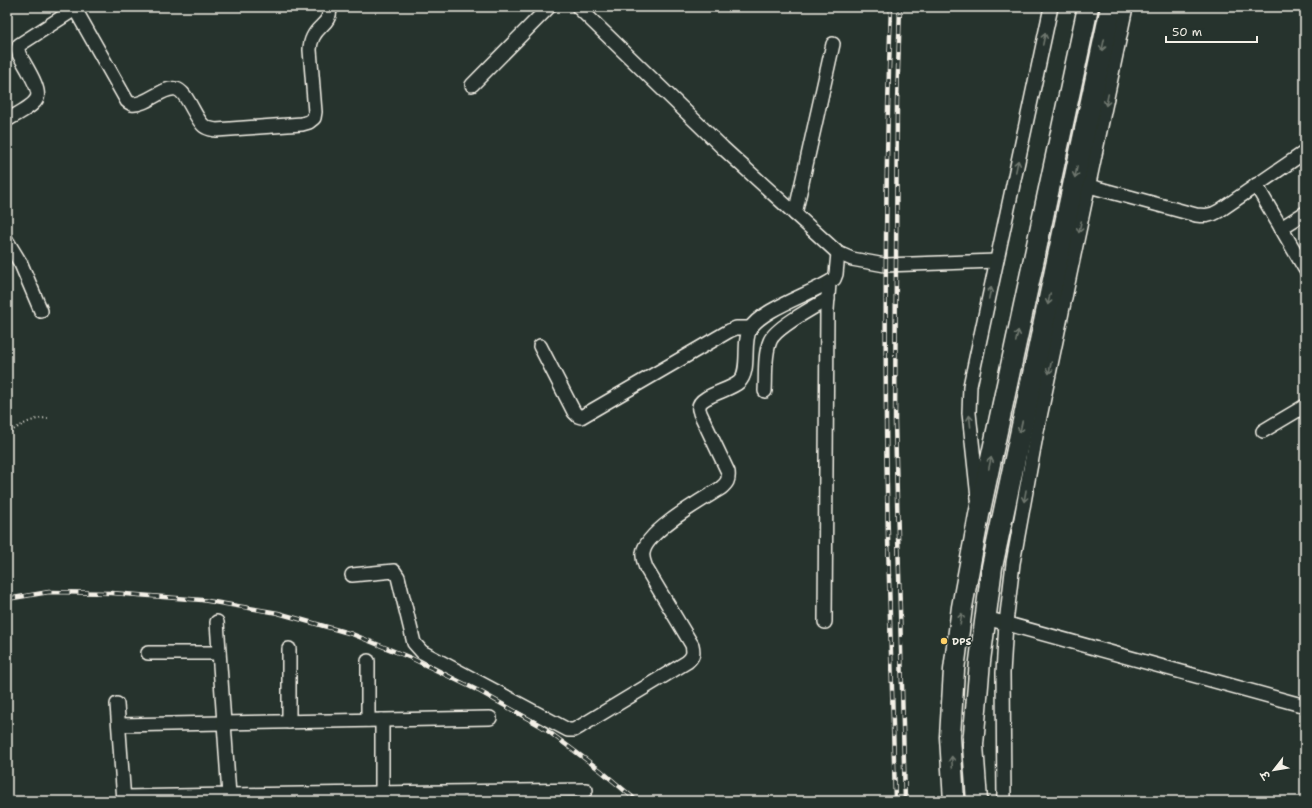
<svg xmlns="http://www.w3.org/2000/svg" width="1312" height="808" font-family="'Shantell Sans','Playpen Sans Deva',sans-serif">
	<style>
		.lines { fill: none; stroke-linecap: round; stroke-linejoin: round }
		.minor-casing { stroke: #f4f1e8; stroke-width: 16 }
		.highway-casing { stroke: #f4f1e8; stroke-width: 23 }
		.path { stroke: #f4f1e8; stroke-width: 2; stroke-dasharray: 1 3; stroke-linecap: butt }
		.minor { stroke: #26332d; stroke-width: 13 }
		.highway { stroke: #26332d; stroke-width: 20 }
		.rail-casing { stroke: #f4f1e8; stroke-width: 4.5 }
		.rail { stroke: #26332d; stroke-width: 3; stroke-dasharray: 9; stroke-linecap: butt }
		.oneway { stroke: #6e766e }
		.poi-dot { fill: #ffd166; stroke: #26332d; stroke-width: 1.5 }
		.labels { text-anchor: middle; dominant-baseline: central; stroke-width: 3; stroke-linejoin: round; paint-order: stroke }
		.poi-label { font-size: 10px; font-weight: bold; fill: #f4f1e8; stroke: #26332d; text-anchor: start }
	</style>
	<rect width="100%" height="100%" fill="#26332d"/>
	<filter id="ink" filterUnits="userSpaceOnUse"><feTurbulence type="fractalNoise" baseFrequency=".025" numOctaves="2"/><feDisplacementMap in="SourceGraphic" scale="8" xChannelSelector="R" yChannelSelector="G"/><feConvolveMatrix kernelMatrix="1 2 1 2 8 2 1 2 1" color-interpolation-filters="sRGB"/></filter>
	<g filter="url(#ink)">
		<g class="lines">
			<g class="minor-casing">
				<g id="minor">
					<path d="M578,7l145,141 115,105 14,6 33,6 111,-4"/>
					<path d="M75,9l52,92c1,1 3,2 5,3 14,2 31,-18 44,-15 11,2 19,30 28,37 4,3 7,3 12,4l86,-6 7,-2 5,-4 1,-6 -5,-62c0,-4 1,-9 3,-13 6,-13 17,-12 17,-30"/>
					<path d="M472,85l77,-78"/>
					<path d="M7,120c8,-5 24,-12 29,-20 7,-9 -12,-36 -17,-46l-1,-5 1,-4 59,-38"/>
					<path d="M1256,185l49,84"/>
					<path d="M1089,186l107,29c9,1 15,1 23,-4l86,-59"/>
					<path d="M795,214l38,-170"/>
					<path d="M1281,228l24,-15"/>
					<path d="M7,241l14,23 20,47"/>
					<path d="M540,346l34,66 4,4 3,1 148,-86 7,-3h14"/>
					<path d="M765,391c1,-15 -1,-36 5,-50 5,-13 44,-34 58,-42"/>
					<path d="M1263,431l42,-25"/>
					<path d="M978,498l-9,-85 1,-27 81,-379"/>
					<path d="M352,575l42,-4 4,6 16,66 8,9 146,78h6l7,-4 106,-64c6,-5 7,-9 5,-17l-46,-77c-1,-4 -4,-9 -3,-15 3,-22 59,-53 78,-65 6,-5 8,-8 7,-16l-28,-59c0,-2 -2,-4 -1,-6 0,-11 32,-17 40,-25 12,-11 3,-39 11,-53 11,-20 64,-36 84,-50l2,-5 2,-21"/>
					<path d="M986,618l319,88"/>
					<path d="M825,622l2,-312 2,-27"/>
					<path d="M289,649v73"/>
					<path d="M148,653h71"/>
					<path d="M368,661v59"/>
					<path d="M117,704l7,97"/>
					<path d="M119,725l371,-7"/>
					<path d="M382,792v-72"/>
					<path d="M124,797l105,-2 -12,-173"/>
					<path d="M230,801l-1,-6 357,-5"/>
					<path d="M1004,801l-1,-128 3,-50 7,-60 23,-127 90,-429"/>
				</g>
			</g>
			<g class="highway-casing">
				<g id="highway">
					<path d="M954,801l-4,-64 4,-67 8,-63 17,-92 109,-508"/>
					<path d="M977,801l-4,-56 7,-84 12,-94 119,-560"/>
				</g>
			</g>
			<path class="path" d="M7,434c14,-9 25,-16 41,-16"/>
			<use href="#minor" class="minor"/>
			<use href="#highway" class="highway"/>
			<g class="rail-casing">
				<g id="rail">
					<path d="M891,7c-5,137 -6,274 -5,411 1,128 6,255 9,383"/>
					<path d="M900,7l-3,95 -2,320 10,379"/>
					<path d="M7,599l42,-7 63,1 90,7 76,13 74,21 59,24 68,33 62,35 59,44 37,31"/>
				</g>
			</g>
			<use href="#rail" class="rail"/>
		</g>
		<defs><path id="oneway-shaft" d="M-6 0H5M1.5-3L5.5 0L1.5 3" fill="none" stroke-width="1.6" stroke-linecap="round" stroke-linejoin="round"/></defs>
		<g class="oneway">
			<use href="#oneway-shaft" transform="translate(1044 39) rotate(-78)"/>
			<use href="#oneway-shaft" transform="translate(1103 45) rotate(102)"/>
			<use href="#oneway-shaft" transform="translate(1107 100) rotate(102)"/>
			<use href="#oneway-shaft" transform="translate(1017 166) rotate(-78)"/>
			<use href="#oneway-shaft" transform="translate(1076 172) rotate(102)"/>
			<use href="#oneway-shaft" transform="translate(1080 227) rotate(102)"/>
			<use href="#oneway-shaft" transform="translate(990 293) rotate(-78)"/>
			<use href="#oneway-shaft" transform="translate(1049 299) rotate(102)"/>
			<use href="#oneway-shaft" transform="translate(1017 336) rotate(-78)"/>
			<use href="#oneway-shaft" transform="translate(1050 368) rotate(102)"/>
			<use href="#oneway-shaft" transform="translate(970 421) rotate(-96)"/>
			<use href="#oneway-shaft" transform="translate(1021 427) rotate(102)"/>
			<use href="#oneway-shaft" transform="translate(990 463) rotate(-78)"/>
			<use href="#oneway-shaft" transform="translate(1025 496) rotate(100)"/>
			<use href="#oneway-shaft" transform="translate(961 619) rotate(-82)"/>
			<use href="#oneway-shaft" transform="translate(952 762) rotate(-93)"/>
		</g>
	</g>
	<circle class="poi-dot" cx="944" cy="641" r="4"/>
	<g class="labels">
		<g class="poi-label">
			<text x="952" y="641">DPS</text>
		</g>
	</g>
	<rect width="1312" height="808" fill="none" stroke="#26332d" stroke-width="24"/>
	<rect x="12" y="12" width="1288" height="784" fill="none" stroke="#f4f1e8" stroke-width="1.5" filter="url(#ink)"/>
	<g transform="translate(1274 770) rotate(239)" stroke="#26332d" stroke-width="3" paint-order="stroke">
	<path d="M0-3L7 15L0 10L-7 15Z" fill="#f4f1e8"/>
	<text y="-6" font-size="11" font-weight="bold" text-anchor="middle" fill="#f4f1e8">उ</text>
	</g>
	<path d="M1166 36v6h91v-6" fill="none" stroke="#f4f1e8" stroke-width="2"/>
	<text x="1172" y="36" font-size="12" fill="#f4f1e8" stroke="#26332d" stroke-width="3" paint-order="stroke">50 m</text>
</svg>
